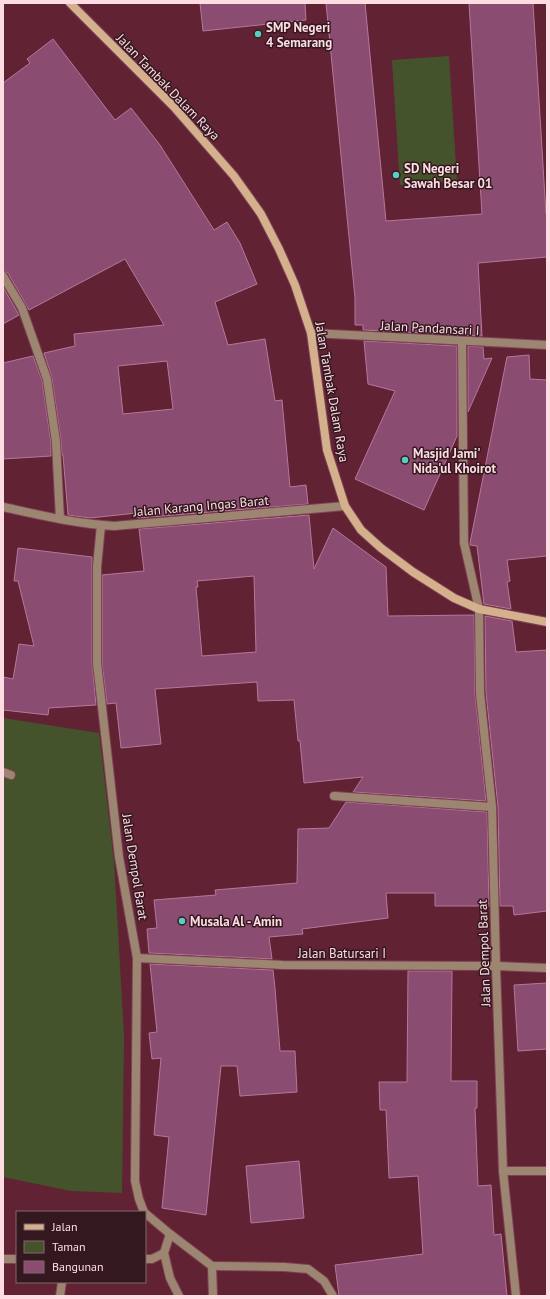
<svg xmlns="http://www.w3.org/2000/svg" width="550" height="1299" font-family="'PT Sans',sans-serif">
	<style>
		.green { fill: #45532d }
		.building { fill: #8a4c70; stroke: #b7779b; fill-rule: evenodd }
		.lines { fill: none; stroke-linecap: round; stroke-linejoin: round }
		.lane-casing { stroke: #7d4353; stroke-width: 10 }
		.street-casing { stroke: #7d4353; stroke-width: 10 }
		.secondary-casing { stroke: #7d4353; stroke-width: 10 }
		.lane { stroke: #9d8671; stroke-width: 8 }
		.street { stroke: #9d8671; stroke-width: 8 }
		.secondary { stroke: #d4b08d; stroke-width: 8 }
		.poi-dot { fill: #58cec1; stroke: #34181f; stroke-width: 1.5 }
		.labels { text-anchor: middle; dominant-baseline: central; stroke-width: 3; stroke-linejoin: round; paint-order: stroke }
		.poi-label { font-size: 13px; font-weight: bold; fill: #fddce2; stroke: #34181f; text-anchor: start }
		.street-label { font-size: 13px; fill: #fddce2; stroke: #34181f }
	</style>
	<rect width="100%" height="100%" fill="#612234"/>
	<g class="green">
		<path d="M449,56l8,125 -57,4 -8,-125z"/>
		<path d="M3,718l96,15 15,128 10,175 -2,157 -51,-2 -68,-14z"/>
	</g>
	<g class="building">
		<path d="M200,3h105l1,17 -103,11z"/>
		<path d="M326,3h39l21,218 96,-7 -13,-211h64l13,211h1v43l-69,6 4,73 -119,-6v-5h-8v-27z"/>
		<path d="M53,39l62,81 16,-12 29,37 54,85 13,-8 13,21 17,41 -42,18 13,43 37,-6 10,62 7,-1 8,87 16,-2 2,19 -170,14 -1,-5 -47,5 -22,-3 -5,-60h-1l-1,-14 -9,-63 -8,-25 31,-7 -1,-12 90,-9 -39,-66 -96,51 -21,-37 -5,-2v-188l27,-20 -3,-4zM167,361l6,48 -50,5 -5,-48z"/>
		<path d="M3,287l16,28 -16,9z"/>
		<path d="M364,341l93,5v90l-33,74 -69,-31 40,-88 -27,-7z"/>
		<path d="M468,346l15,1 1,12 8,-1 -24,54z"/>
		<path d="M529,355l1,24 17,1v176l-40,4 3,21 -3,1 4,27 -27,-5 -7,-58 -7,-1v-2l37,-186z"/>
		<path d="M33,356l9,24 9,63v13l-48,3v-96z"/>
		<path d="M309,515l5,54 19,-41 53,39 2,49 86,-1 1,79 11,107 -133,-9 10,-15 -59,6 -4,-42h-2l-4,-41 -36,1 -1,-19 -102,7 6,55 -40,4 -5,-45 -9,1 -5,-41v-88l42,-4 -5,-42zM254,576l2,76 -54,4 -6,-69h2l-1,-6z"/>
		<path d="M18,548l74,9v106l4,42 -47,3 -1,7 -45,-5v-33l10,2 6,-35 15,2 -16,-65h-4z"/>
		<path d="M485,616l27,5 4,31 31,-2v261l-33,4 -1,-9h-13l-2,-99 -12,-114z"/>
		<path d="M346,802l141,10 2,94h-54v-13h-49l2,25 -86,11 1,5 -34,3 3,22 -123,-6 -2,-24 10,-1 -3,-28 62,-5 -1,-5 82,-7 1,-54 31,-1z"/>
		<path d="M150,964l123,6 2,18 5,63h15l2,41 -57,4 -3,-30h-16l-15,149 -44,-7 7,-71 -15,-2 7,-77 -9,1 -3,-26 8,-1z"/>
		<path d="M408,971h44l-1,110h26v27h-2l3,78 13,-1 3,50 7,-1 6,62h-168l-4,-31 88,-11 -5,-78 -29,2 -3,-68h-6l-1,-28h28z"/>
		<path d="M547,983v66l-29,2 -4,-66z"/>
		<path d="M299,1161l5,57 -53,5 -5,-57z"/>
	</g>
	<g class="lines">
		<g class="lane-casing">
			<g id="lane">
				<path d="M3,772l8,3"/>
				<path d="M170,1234l-6,19 6,25 9,18"/>
				<path d="M3,1259h14"/>
				<path d="M145,1259h7l12,-6"/>
				<path d="M60,1296l2,-14"/>
			</g>
		</g>
		<g class="street-casing">
			<g id="street">
				<path d="M3,276l19,32 25,71 9,63 4,77"/>
				<path d="M311,333l236,12"/>
				<path d="M462,342l2,201 15,66 1,84 12,114 4,159 7,205 13,125"/>
				<path d="M3,507c37,8 74,17 111,19l231,-20"/>
				<path d="M101,525l-4,42v96l22,194 18,101 -2,223 4,18 5,13"/>
				<path d="M334,796l158,11"/>
				<path d="M137,958l146,7 213,1 51,2"/>
				<path d="M503,1171h44"/>
				<path d="M145,1213l25,21 42,32 1,30"/>
				<path d="M212,1266l72,1 24,2 16,12 9,15"/>
			</g>
		</g>
		<g class="secondary-casing">
			<path id="secondary" d="M70,3l104,104 60,69 27,38 18,35 16,36 16,48 16,117 18,56 16,24 20,18 32,24 41,26 25,11 68,13"/>
		</g>
		<use href="#lane" class="lane"/>
		<use href="#street" class="street"/>
		<use href="#secondary" class="secondary"/>
	</g>
	<g class="poi-dot">
		<circle cx="258" cy="34" r="4"/>
		<circle cx="396" cy="175" r="4"/>
		<circle cx="405" cy="460" r="4"/>
		<circle cx="182" cy="921" r="4"/>
	</g>
	<g class="labels">
		<g class="poi-label">
			<text x="266" y="27">SMP Negeri<tspan x="266" dy="15">4 Semarang</tspan></text>
			<text x="404" y="168">SD Negeri<tspan x="404" dy="15">Sawah Besar 01</tspan></text>
			<text x="413" y="453">Masjid Jami'<tspan x="413" dy="15">Nida'ul Khoirot</tspan></text>
			<text x="190" y="921">Musala Al - Amin</text>
		</g>
		<g class="street-label">
			<text transform="translate(168 87) rotate(46)">Jalan Tambak Dalam Raya</text>
			<text transform="translate(430 328) rotate(3)">Jalan Pandansari I</text>
			<text transform="translate(332 392) rotate(80)">Jalan Tambak Dalam Raya</text>
			<text transform="translate(201 506) rotate(-5)">Jalan Karang Ingas Barat</text>
			<text transform="translate(135 867) rotate(81)">Jalan Dempol Barat</text>
			<text x="342" y="953">Jalan Batursari I</text>
			<text transform="translate(484 953) rotate(-92)">Jalan Dempol Barat</text>
		</g>
	</g>
	<rect width="550" height="1299" fill="none" stroke="#fddce2" stroke-width="8"/>
	<rect x="16" y="1211" width="130" height="72" fill="#34181f" stroke="#84666d"/>
	<rect x="24" y="1224" width="20" height="6" fill="#d4b08d" stroke="#84666d"/>
	<text x="52" y="1231" font-size="12" fill="#fddce2">Jalan</text>
	<rect x="24" y="1241" width="20" height="12" fill="#45532d" stroke="#84666d"/>
	<text x="52" y="1251" font-size="12" fill="#fddce2">Taman</text>
	<rect x="24" y="1261" width="20" height="12" fill="#8a4c70" stroke="#84666d"/>
	<text x="52" y="1271" font-size="12" fill="#fddce2">Bangunan</text>
</svg>
